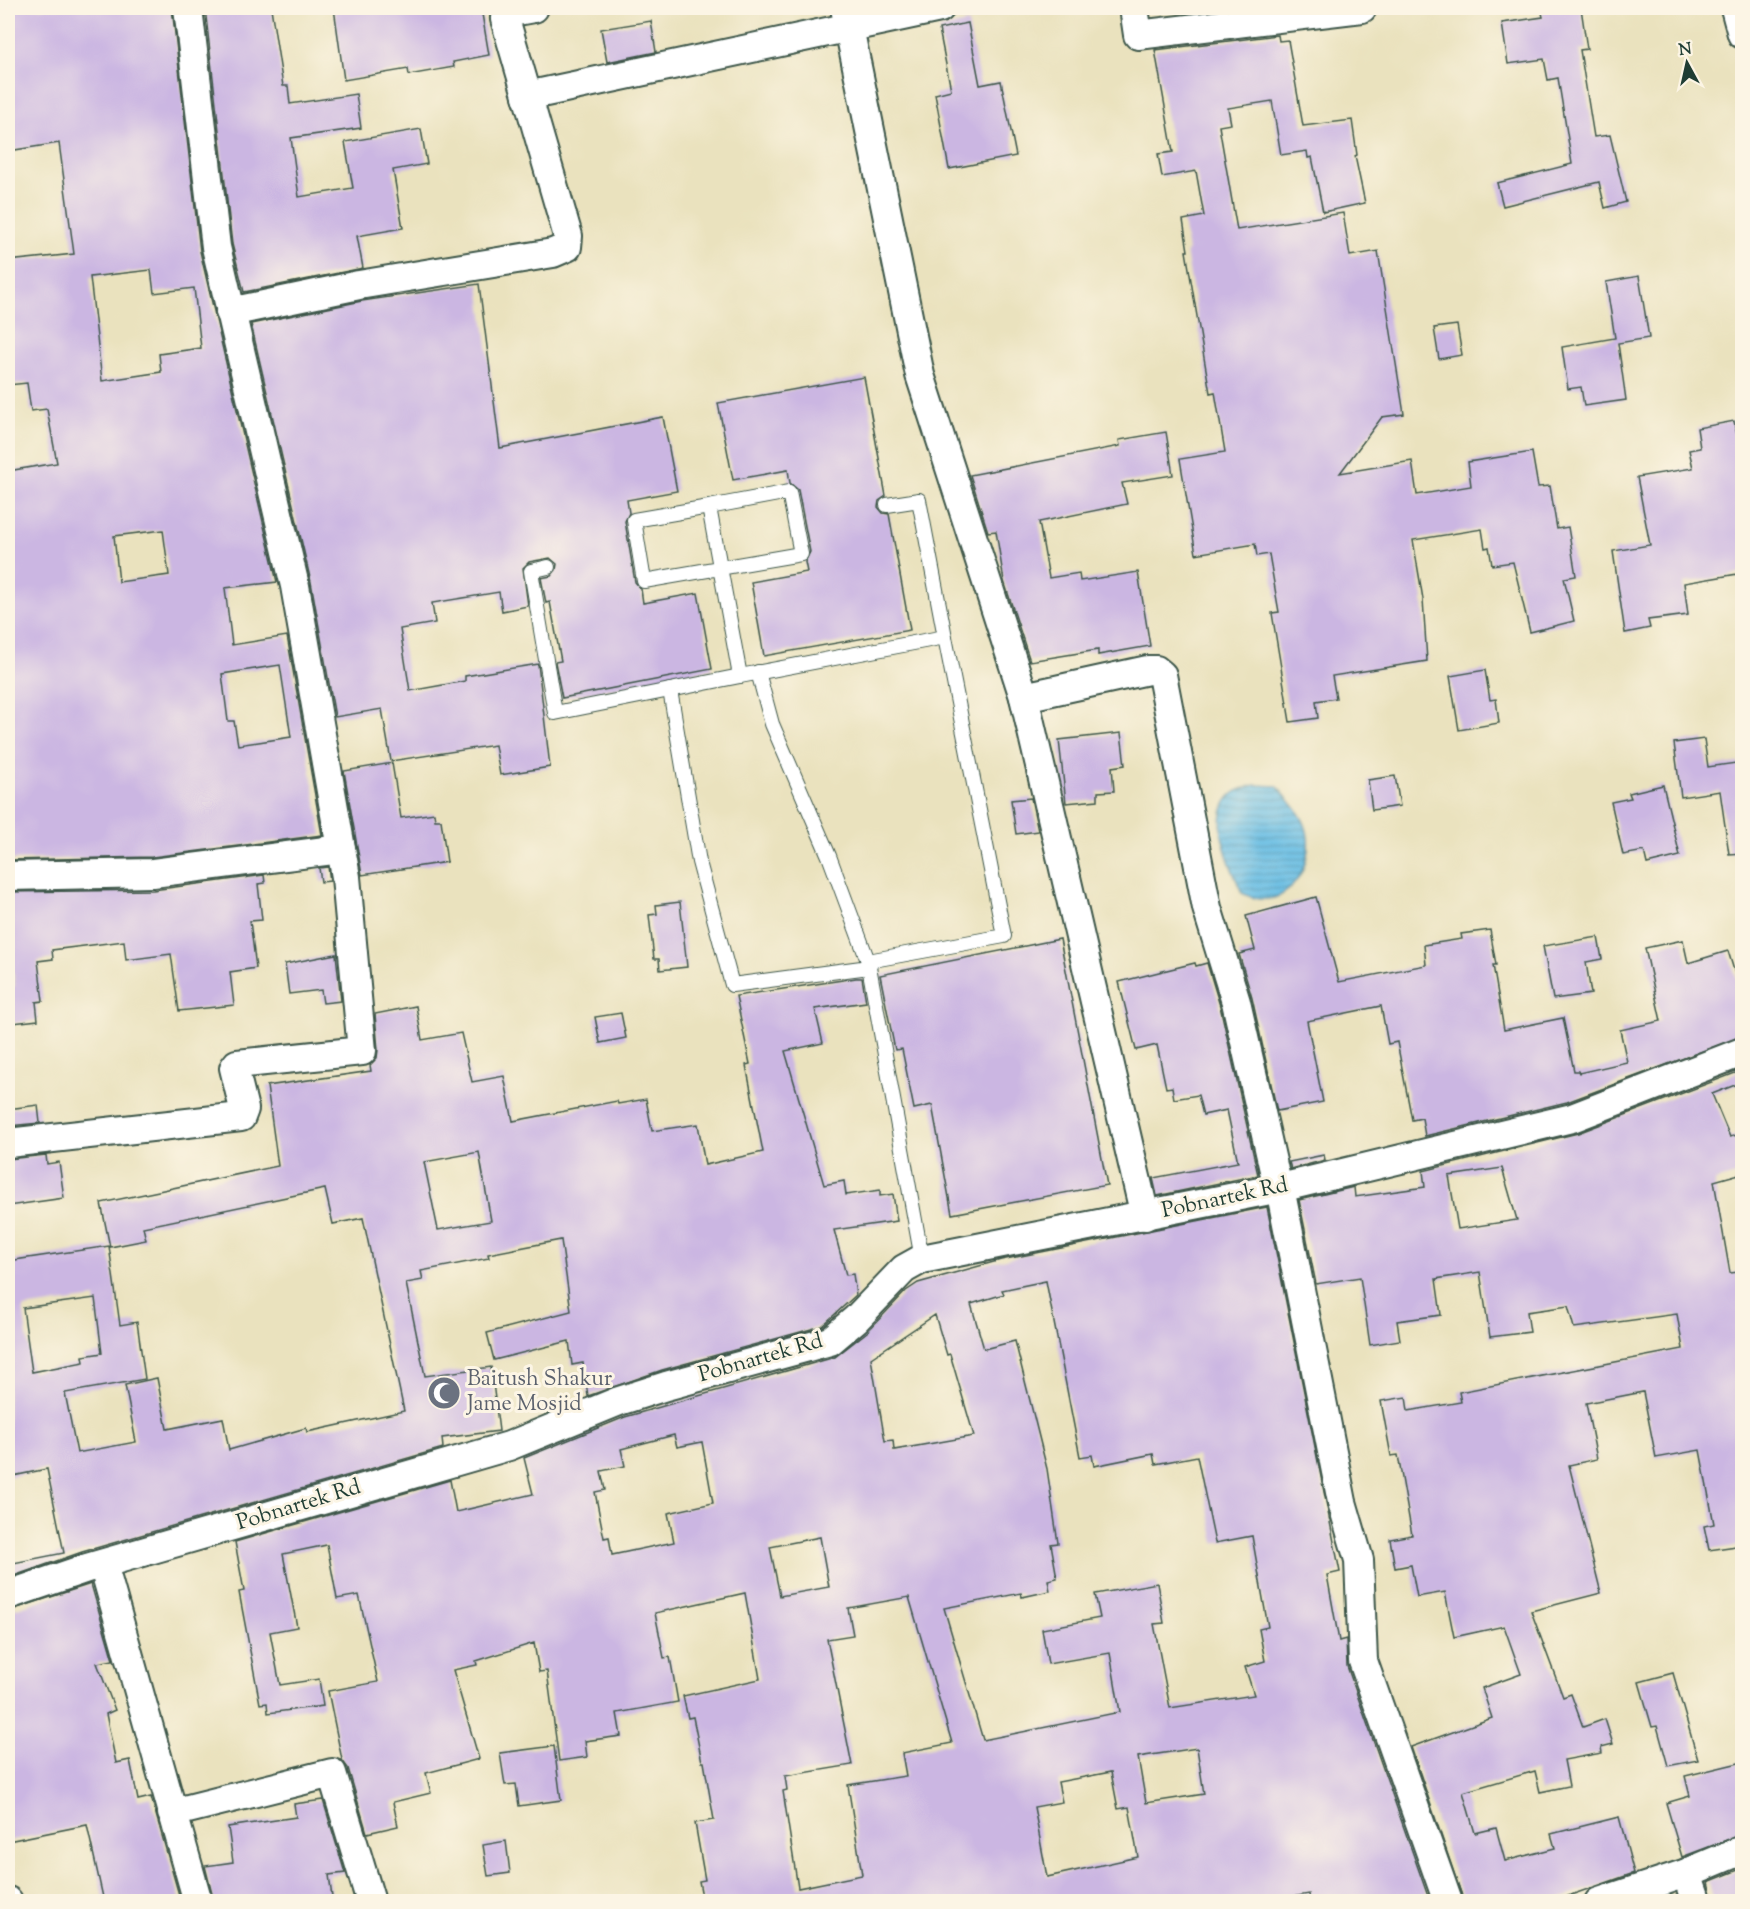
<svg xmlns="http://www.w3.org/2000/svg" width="1750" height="1909" font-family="'Sorts Mill Goudy',serif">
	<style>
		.water { fill: url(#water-rules); stroke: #447e8c; stroke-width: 1.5 }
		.building { fill: #cbb6e2; fill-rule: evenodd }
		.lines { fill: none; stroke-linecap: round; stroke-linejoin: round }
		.lane-casing { stroke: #3d5649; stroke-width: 16 }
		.street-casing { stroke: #3d5649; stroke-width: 32 }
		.lane { stroke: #fff; stroke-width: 14 }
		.street { stroke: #fff; stroke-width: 28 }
		.labels { text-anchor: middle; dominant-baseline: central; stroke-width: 6; stroke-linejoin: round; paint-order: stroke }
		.street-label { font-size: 22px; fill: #1f3d34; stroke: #fcf5e5 }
		.worship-label { font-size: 22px; fill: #5b616d; stroke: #fcf5e5; text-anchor: start }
	</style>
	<defs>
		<pattern id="water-rules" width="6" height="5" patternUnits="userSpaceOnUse" patternTransform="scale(1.5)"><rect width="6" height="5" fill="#68bee5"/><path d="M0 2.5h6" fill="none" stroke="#559cba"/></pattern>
	</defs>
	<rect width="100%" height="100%" fill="#fcf5e5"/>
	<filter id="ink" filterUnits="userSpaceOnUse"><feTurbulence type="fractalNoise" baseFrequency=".0167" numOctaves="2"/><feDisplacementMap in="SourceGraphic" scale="12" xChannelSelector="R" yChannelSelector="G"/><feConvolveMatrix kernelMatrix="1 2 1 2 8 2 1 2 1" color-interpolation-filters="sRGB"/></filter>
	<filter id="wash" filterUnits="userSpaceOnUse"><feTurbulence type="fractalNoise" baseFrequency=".008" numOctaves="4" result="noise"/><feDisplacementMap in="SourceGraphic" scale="24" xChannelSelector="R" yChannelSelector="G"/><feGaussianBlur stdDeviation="1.35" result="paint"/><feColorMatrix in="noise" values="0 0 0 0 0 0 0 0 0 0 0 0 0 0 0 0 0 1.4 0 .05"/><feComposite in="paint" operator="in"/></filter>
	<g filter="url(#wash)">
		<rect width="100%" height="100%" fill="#eae2be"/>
		<path class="water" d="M1256,785l21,1c12,15 29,30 31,51 3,28 -16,65 -48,62 -6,0 -13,-4 -18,-6 -11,-26 -36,-78 -8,-100 5,-4 15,-6 22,-8z"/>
		<g id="blocks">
			<g class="building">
				<path d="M19,8h153l28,243 77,331 -52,6 7,57 55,-9 35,199 -170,22 -144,3v-123h3l-3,-34v-232l49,-8 -10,-54 -16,2 -4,-28 -19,2v-68l3,-1 -3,-55 66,-7 -15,-111 -51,8v-142zM151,270l3,23 40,-5 7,60 -42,6 2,18 -59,9 -12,-104zM163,530l6,45 -50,7 -5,-46zM280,665l11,72 -53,8 -4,-24h-6l-6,-47z"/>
				<path d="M205,8h66l12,78h5l2,18 66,-10 5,34 -70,10 8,59 54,-9 -8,-46 76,-13 6,35 -34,6 10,58 -46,8 6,32 -119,24 -12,-48z"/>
				<path d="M334,8h147l8,47 -36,7 1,5 -45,8 -1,-6 -64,11z"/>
				<path d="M1541,8h40l6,41 -7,1 14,87 16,-2 16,67 -21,6 -6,-26 -96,24 -6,-23 75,-19 -14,-86 -10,2 -4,-21 -36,5 -6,-41 41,-6z"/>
				<path d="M651,21l5,31 -49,10 -6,-33z"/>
				<path d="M968,23l12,62 21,-4 15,75 -67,13 -14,-75 16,-4 -12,-61z"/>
				<path d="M1278,35l1,6 9,-1 15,86 49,-6 5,35 -2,1 10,47 -42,9 -11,-55 -4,1 -1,-7 -26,4 -9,-54 -44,7 3,16 -12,2 18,104 106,-17 7,43 28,-5 26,163 -22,3 -42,56 72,-12 5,34 54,-9 -3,-24 64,-10 6,35 12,-1 7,43 11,-2 8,49 -12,2 10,43 -44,11 -17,-70 -21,3 -3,-18 -4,1 -3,-19 -69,11 10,59 4,62 -95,15 4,22 -20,3 2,17 -28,4 -18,-109 7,-1 -10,-58 -12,2 -2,-12 -59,10 -16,-95 45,-7 -10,-60 -5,1 -24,-142h2l-5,-31 21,-4 -8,-45 -34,6 -4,-23 15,-2 -18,-102z"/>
				<path d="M1639,276l10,62 -31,5 8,57 -42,6 -3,-19 -13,2 -6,-42 53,-9 -9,-56z"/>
				<path d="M479,284l21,164 163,-31 14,74 -50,9 2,13 -4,8 10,61 6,7 2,14 55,-10 14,76 -150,29 -7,-36 6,-1 -11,-59 -4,1 -5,-25 10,-2 5,-6 1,-6 -7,-6 -21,4 -6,6 5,38 -26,5 -3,-19 -67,11 3,20 -35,6 10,62 55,-10v-5l73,-12 12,103 -50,8 -5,-30 -104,16 -9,-52 -47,8 -24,-135 -60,-258 111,-23z"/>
				<path d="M1457,325l5,30 -23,4 -5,-31z"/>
				<path d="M864,377l22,119 -7,5 -1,6 5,6 6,1 21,116 -146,26 -13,-74 56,-10 -2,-10 5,-10 -12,-62 -8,-7 -2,-13 -55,10 -15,-77z"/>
				<path d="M1734,421l4,19h5v133l-59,10 4,32 -40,5 2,8 -25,5 -12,-82 37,-6 -13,-68 56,-9 -4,-18 11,-2 -3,-20z"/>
				<path d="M1166,432l7,43 -51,8 5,21 -88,18 10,56 30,-5 1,8 58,-9 12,74 -52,9v-5l-68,11 -26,-80 -8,-50 -8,1 -18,-57 150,-29 -1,-6z"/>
				<path d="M1485,670l5,30 6,-1 3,24 -40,7 -9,-54z"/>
				<path d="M1121,733l4,32 -13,2 2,24 -16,1v8l-32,3 -7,-63z"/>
				<path d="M1704,739l4,28 35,-5v91l-14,1 -9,-63 -39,6 -7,-54z"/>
				<path d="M392,763l9,55 33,-5 1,7h6l6,42 -85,13 -18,-104z"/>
				<path d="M1395,776l5,30 -28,4 -4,-30z"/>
				<path d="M1663,785l17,71 -33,8 -3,-13 -21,4 -12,-53 20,-4 -2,-5z"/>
				<path d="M1031,798l7,33 -22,3 -5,-34z"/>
				<path d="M328,867l2,14 -9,1 -2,-14z"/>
				<path d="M264,875l1,8 -7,1 4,36 -12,1 6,47 -26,4 4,33 -55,6 -8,-57 -45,6 -2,-19 -72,9 1,9 -15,2 5,40 -7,1 2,18 -25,3 -4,-36 6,-1 -7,-56v-38l145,-2z"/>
				<path d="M1316,897l23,85 87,-17 -2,-20 38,-6 -1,-5 29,-4 6,35h-3l11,65 59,-12 11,53h4l1,2 48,-11 -7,-32 41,-9 -16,-73 38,-8 5,23 40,-12 15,48v37l-176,66 -142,34 -3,-18 -10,2 -15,-78 -9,2 -7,-38 -74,15 16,81 -46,9 -25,-113 -13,-44 16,-4 -9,-34z"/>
				<path d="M680,902l7,65 -27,3 -1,-11h-5l-5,-44 8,-1 -1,-9z"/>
				<path d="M1598,937l4,22 -16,3 5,32 -38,5 -10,-53z"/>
				<path d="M1060,939l47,246 -155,29 -20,-109 -18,4 -12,-60 -7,1 -15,-75z"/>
				<path d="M336,954l5,47 -18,2 -2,-13 -32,4 -4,-30z"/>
				<path d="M1195,963l1,3 11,-3 13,43 38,169 -101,21 -4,-18 85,-16 -11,-52 -24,5 -5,-20 -24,4 -2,-12 -6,1 -9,-43 -21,5 -17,-68z"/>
				<path d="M856,978h6l4,24 -51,7 8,34 -38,8 39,134 20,-4 2,14 34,-5v6l13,-2 4,27 -63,9 12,45 7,-1 3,21 -34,31 -160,44 -74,26 -5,-33 -11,2 -3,-24 -75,19 -7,-27 84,-22 -10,-71 -73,14 1,4 -68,13 2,9 -17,3 19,93 66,-9 8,64 -57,7 1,10 -361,104 -74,26v-14l56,-11 -17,-84 -39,8v-216l101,-15 11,79 17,-3 8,57 -80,14 12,60 59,-11 -11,-57 32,-7 10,51 56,-11 6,32 77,-22 1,4 97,-21 -41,-193 -30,6 -8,-35 -182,38 3,13 -36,7 -9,-44 177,-37 -11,-80 104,-15 -1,-6 7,-7 1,-8 -3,-36 41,-8 6,34 39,-7 11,49 32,-6 9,45 104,-20 1,3 28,-5 6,32 46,-7 7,41 58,-13 -17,-87 4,-1 -14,-68zM479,1152l12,69 -53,9 -14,-68zM95,1298l7,55 -19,3 1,6 -52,10 -9,-64z"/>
				<path d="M621,1013l5,25 -26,5 -5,-26z"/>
				<path d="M1743,1070v12l-31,12 18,43 13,-4v40l-29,8 16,92 9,-1 4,23v250l-34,5 -5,-24 10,-2 -14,-74 -44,8 -13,-66 -57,11 11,56 -28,6 32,128 -70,18 32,86 8,-3 12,33 22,-8 8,25 -12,3 1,6 -38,7 5,26 -29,6 -5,-21 -72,21 12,41 21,-5 9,33 50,-13 -4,-14 68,-17 15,56 -83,29h-87l-53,-155 81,-29 -10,-30 39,-14 -17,-48 -50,11 -9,-45 -28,5 -6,-32 -16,3 -5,-29 22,-4 -14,-80 -7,1 -10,-55 25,-4 2,14 53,-9 -2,-10 224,-43 -6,-35 -103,14 -6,-22 -41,6 3,20 -40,5 -10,-65 -44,7 5,36 -44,6 3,19 -30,5 -10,-68 -44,7 -17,-84 55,-13 1,10 70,-10 -2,-16 155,-38zM1502,1168l15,52 -59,9 -9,-53z"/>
				<path d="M38,1105l2,18 -32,3v-17z"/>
				<path d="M46,1155l1,9 12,-2 5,36 -56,8v-47z"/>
				<path d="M1324,1155l1,5 -34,9 -2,-7z"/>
				<path d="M1267,1207l73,365 -13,3 12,66 7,-2 1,27 83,236h-64l-1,-6 -55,6 -1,-8 -48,8h-558l-4,-21 6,-1 -10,-57 19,-3 -10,-58h-2l-9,-45 -5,1 -5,-22 77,-17 -15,-86 -90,20 9,45 6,-1 8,45 -61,11 4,23 -36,5 2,16 -28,4 -12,-90 -8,1 -5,-29 -58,18 1,4 -24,5 26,89 -53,14 5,20 -38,9 5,24 -31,7 -19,-65 -6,-8 -14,-69 50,-9 -19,-87 -22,4 -10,-54 -44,9 14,73 -27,5 10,53 39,-6 4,27 -55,7 -1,-10 -7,1 -21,-112 5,-1 -9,-49 215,-62 6,32 77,-18 -9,-36 101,-41 210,-60 32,-25 39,-41 12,-8 83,-23zM1046,1281l34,176 12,-2 2,11 59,-12 2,10 42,-8 18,87 37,-7 16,91 -9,2 6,32 -20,6 9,28 -84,13 -16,-84 10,-1 -7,-40 -62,11 5,24 -58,11 6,35 62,-11 10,59 -137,28 -39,-132 77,-15 1,4 28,-6 -2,-11 9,-2 -6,-34 7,-1 -11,-74 -32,-128 -31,8 -13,-45 33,-10 -2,-4zM935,1315l12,40 3,-1 24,82 -80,14 -1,-10 -8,1 -14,-83zM674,1435l3,12 25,-5 11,61 -45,10 6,29 -62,13 -3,-18 -5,1 -9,-46 10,-2 -4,-19 24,-5 -4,-17zM820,1537l9,50 -49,9 -10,-49zM909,1597l43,146 -50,10 4,23 -58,9 14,90 -64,13 -15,-97 4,-1 -2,-14 67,-11 -25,-126 26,-4 -5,-27zM1197,1748l7,46 -58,9 -8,-46zM1111,1772l7,37 11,-2 9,50 -91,20 -13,-70 28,-5 -4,-20z"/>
				<path d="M91,1584l22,76 -16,3 18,47 -9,4 10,49 14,-3 8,40 13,-3 30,105h-77l-17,-77 -79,16v-230z"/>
				<path d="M1673,1673l25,87 -30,6 -11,-40 -5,1 -13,-45z"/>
				<path d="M554,1746l7,54 -42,6 -3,-22 -11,1 -5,-32z"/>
				<path d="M1743,1762v72l-61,23 -16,-54 24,-7 -5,-20z"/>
				<path d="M323,1800l22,73 -16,2 3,22 -34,5h-84l-9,-36 28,-4 -5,-35 68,-10 -2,-13z"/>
				<path d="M506,1841l4,32 -22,3 -5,-31z"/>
				<path d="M1743,1868v34h-30l-5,-20z"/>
			</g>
		</g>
	</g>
	<g filter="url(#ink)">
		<use href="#blocks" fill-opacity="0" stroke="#3d5649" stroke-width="1.5"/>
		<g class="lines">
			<g class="lane-casing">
				<g id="lane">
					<path d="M887,505l32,-5 26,137"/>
					<path d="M709,507l-75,13 10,61 157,-27 -12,-62 -80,15 31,169 205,-39 59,299 -136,25 54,298"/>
					<path d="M548,567l-17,4 24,142 185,-37"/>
					<path d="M758,672l14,52 57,132 39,105"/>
					<path d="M670,690l29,172 33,123 137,-18"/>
				</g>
			</g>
			<g class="street-casing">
				<g id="street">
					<path d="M845,8l75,367 104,322 121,519"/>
					<path d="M1134,8l4,27 224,-27"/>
					<path d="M1735,8l7,26"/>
					<path d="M527,96l413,-88"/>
					<path d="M230,312l129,-27 194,-32 14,-6 1,-11 -63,-217 7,-7 22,-4"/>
					<path d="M1024,697l124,-27h8l6,5 45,233 29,94 42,186"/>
					<path d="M8,876l145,-3 188,-24"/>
					<path d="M8,1143l233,-26 3,-8 -10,-41 3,-4 125,-13 -16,-174 -51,-291 -79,-339 -28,-239"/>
					<path d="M1280,1188l62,314 17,58 4,101 85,241"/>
					<path d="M103,1564l95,338"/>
					<path d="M8,1595l79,-27 422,-122 110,-45 47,-15 164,-45 26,-22 48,-50 18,-10 358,-71 292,-70 170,-66"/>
					<path d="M172,1813l160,-40 39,129"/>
					<path d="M1687,1873l10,29"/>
					<path d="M8,1901v1"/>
					<path d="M1599,1902l88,-29 55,-23"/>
				</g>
			</g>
			<use href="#lane" class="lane"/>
			<use href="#street" class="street"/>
		</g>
	</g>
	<defs>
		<g id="mosque-disc" transform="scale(1.725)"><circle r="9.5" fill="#6b7280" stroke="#fcf5e5"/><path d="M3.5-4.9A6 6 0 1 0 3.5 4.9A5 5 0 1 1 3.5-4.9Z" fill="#fff"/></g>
	</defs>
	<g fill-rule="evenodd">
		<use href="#mosque-disc" x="444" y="1393"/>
	</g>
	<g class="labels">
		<g class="street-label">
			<text transform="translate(1225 1199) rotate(-12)">Pobnartek Rd</text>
			<text transform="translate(761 1359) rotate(-16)">Pobnartek Rd</text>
			<text transform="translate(299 1506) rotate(-17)">Pobnartek Rd</text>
		</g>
		<g class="worship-label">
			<text x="467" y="1380">Baitush Shakur<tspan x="467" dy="25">Jame Mosjid</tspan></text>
		</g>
	</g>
	<rect width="1750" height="1909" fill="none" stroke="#fcf5e5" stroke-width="30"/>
	<g transform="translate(1687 63) rotate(352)" stroke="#fcf5e5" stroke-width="4.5" paint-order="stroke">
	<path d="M0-4.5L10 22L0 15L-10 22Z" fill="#1f3d34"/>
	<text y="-9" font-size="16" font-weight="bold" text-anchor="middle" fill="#1f3d34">N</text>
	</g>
</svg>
